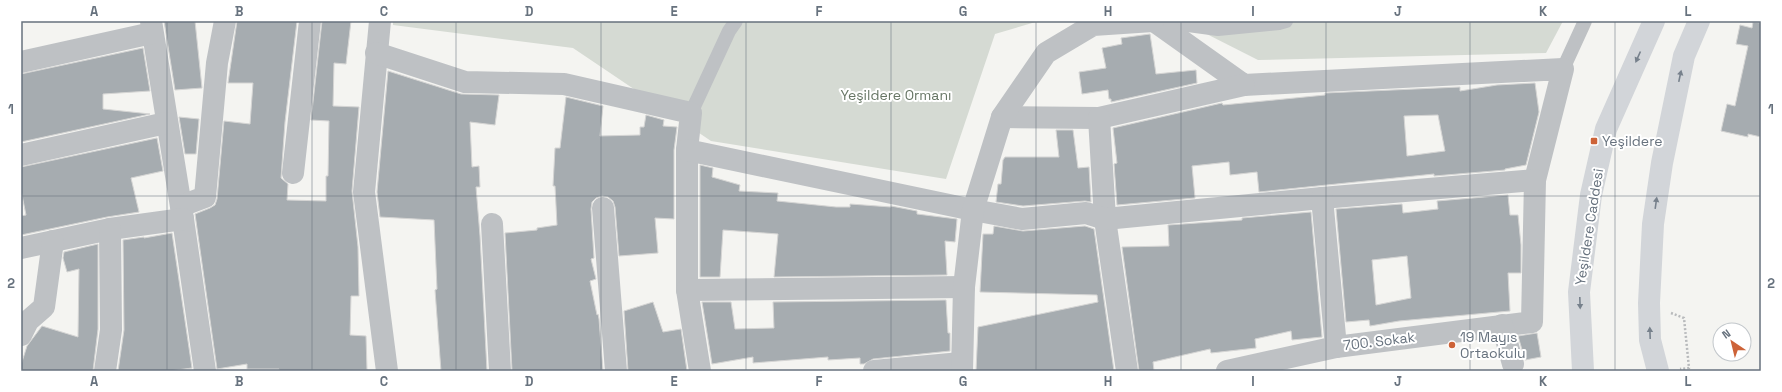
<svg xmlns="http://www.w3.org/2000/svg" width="1782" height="392" font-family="'Space Grotesk',sans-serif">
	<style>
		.green { fill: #d5dad3 }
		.building { fill: #a6acb0; stroke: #d5d5d4; fill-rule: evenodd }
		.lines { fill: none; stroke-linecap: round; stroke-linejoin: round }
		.path { stroke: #b8babc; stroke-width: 2.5; stroke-dasharray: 2 2; stroke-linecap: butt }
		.service { stroke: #bec1c4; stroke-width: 14 }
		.minor { stroke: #bec1c4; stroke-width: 22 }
		.trunk { stroke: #d2d5d9; stroke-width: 22 }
		.oneway { fill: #77818c }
		.grid { fill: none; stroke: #67727e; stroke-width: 1; stroke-opacity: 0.55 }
		.poi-dot { fill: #cd6338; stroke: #fff; stroke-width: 1.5 }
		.labels { text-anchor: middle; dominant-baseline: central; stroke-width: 4; stroke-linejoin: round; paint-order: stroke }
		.park-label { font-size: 14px; fill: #677665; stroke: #fff }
		.poi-label { font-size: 14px; fill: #67727e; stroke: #fff; text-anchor: start }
		.street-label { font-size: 14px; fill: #67727e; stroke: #fff }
		.neatline { fill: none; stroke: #67727e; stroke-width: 1.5 }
		.grid-label { font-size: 13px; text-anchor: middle; font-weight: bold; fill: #67727e }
	</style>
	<rect width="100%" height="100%" fill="#f4f4f1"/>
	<g class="green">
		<path d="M393,21h646l-44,13 -49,145 -235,-38 -138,-93 -180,-23z"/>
		<path d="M1181,21h382l-17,32 -288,7z"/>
	</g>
	<g class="building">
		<path d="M164,21h31l7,67 -27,2z"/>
		<path d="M237,21h60l-12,101 -4,56 7,6 -1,16 39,1v-25h2l1,-55 -18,-1 11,-99h29l-5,43 -12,-1 -1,43 26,1 -7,84 6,56 1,49h-8l-1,39 16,1 1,34 -88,1v-2h-32v-5l-30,5 -22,-155 15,-6 5,-3 2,-6 7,-78 26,3 3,-41h-25z"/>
		<path d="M1753,22l8,1v114l-13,-3v3l-27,-6 6,-27 8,2 13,-60 -12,-2 4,-19 12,3z"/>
		<path d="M1150,34l6,40 40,-4 1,13 -86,19v-3h-2l-1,-9 -26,4 -3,-22 27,-4 -4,-20 20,-4 -1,-6z"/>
		<path d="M143,48l7,43 -47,3v15l47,5 -129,28v-68z"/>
		<path d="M388,71l73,23 38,1 -4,30 -25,-3 2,45 7,-1 1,21h-4l4,49 7,135h-46l-6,-81 2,-1 -3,-69 -54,-3 -3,-25z"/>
		<path d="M1535,83l4,29 -13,53 -21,4v1l-71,6v-2l-175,18 -2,-20 -27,3 -1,-13 -37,4 3,32 -78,7 -3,-41 3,-1 -4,-35 109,-25 1,2 102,-10v-2l135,-6v4l37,-6zM1438,115l7,36 -38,5 -3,-40z"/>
		<path d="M566,97l37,9 -3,30 40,-1v-8h4l2,-12 18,5 -1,6 14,1 -3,23v69l-19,-1 3,35 -39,3 -4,-49 -2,-6 -5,-4 -6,-1 -6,2 -4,4 -1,7 3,49 -3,1 5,20 -6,2 7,34 1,-1 1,5 4,52h-91l-7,-138 32,-3v-2l20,-3 -2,-39h-2l2,-38h5z"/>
		<path d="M179,117l20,2 -3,35h-11z"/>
		<path d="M1056,130h17l5,38 11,-1 2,35 -6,-1 -62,5 -27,-4 2,-18h3l2,-24 2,-3h54z"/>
		<path d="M157,138l6,33 -32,7 8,34 -32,5 -86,18v-19l5,-1 -5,-25v-23z"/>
		<path d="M700,165l13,3 -1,9 28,8 -1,6 39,2 -1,8 59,6h14v-3l41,3v-1l26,5v3l40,5 -2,23 -10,-1 2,34 -173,2 4,-43 -55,-4 -3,47h-20z"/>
		<path d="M1508,195l2,20h8l3,30v28h-13l2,38 -111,10 -29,5 -1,-6 -23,2 -10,-113 66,-5 1,9 35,-4 -1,-8zM1407,256l4,42 -35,7 -4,-45z"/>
		<path d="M1311,212l11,125 -30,3 -1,-9 -36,8 1,9 -45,5 -1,-4 -57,13 1,9h-15l-17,-124 47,-1 -1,-21 74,-5v-2z"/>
		<path d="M994,226l29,5 62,-5 9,3 20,142h-138l2,-44 120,-25 -1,-7 -117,-3 3,-58h10z"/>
		<path d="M172,233l20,135 -23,3h-51l6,-41 -1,-90 21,-3v1z"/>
		<path d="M98,244v85l-5,42h-72v-6l6,-19 15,-20 36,11 1,-68 -12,3 -4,-14 1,-6z"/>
		<path d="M946,300l2,33h2v18l-77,8 -9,5h-4v-6l-32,2v-3l-75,6v-6l-41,7 -10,-62h29l4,27 39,-1 -1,-26z"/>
		<path d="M653,302l10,30 18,-3 6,42h-59l-4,-60z"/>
		<path d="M1537,333l4,24 -16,3 -7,-24z"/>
	</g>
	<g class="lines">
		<path class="path" d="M1671,313l13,5 5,50 -9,1"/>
		<g class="service">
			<path d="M1158,21l60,8 61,-6 7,-2"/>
			<path d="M1563,69l22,-48"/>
			<path d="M691,113l38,-82 7,-10"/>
		</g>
		<g class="minor">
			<path d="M151,21l32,198 22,152"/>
			<path d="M380,21l-16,171 23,179"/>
			<path d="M1154,21l90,64 319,-16 -28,111 -3,142 -196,25 -109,24"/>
			<path d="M376,53l89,29 99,2 127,29 -4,37v140l13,81"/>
			<path d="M21,62l131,-29"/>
			<path d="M1002,117l97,1 145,-33"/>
			<path d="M1099,118l6,101 22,152"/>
			<path d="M687,150l286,60 49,9 64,-6 19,6 217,-21 213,-18"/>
			<path d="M21,155l145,-32"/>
			<path d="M293,173l17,-152"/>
			<path d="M1322,198l14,149"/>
			<path d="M181,206l24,-9 12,-134 8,-42"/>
			<path d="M603,208l13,163"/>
			<path d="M492,224l8,147"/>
			<path d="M21,248l89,-19 73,-10"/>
			<path d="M687,290l277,-3"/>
			<path d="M1502,325l11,39"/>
			<path d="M21,335l7,-14 16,-14 9,-66"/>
			<path d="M105,371l6,-41 -1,-101"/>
			<path d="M874,371l87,-8"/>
			<path d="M962,371l2,-84 9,-77 29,-93 44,-64 47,-28 60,-4"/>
		</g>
		<g class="trunk">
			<path d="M1583,371l-4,-79 12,-97 15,-66 48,-108"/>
			<path d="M1658,371l-8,-31 -1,-37 4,-79 9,-61 22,-107 15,-35"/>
		</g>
	</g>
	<defs><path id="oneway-solid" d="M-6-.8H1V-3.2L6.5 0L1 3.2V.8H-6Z"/></defs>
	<g class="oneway">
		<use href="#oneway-solid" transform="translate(1638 57) rotate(114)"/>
		<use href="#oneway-solid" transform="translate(1680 76) rotate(-78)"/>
		<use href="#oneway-solid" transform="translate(1656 203) rotate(-82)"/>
		<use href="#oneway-solid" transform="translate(1580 303) rotate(88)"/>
		<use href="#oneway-solid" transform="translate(1650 333) rotate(-92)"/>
	</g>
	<path class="grid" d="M167,21v350M312,21v350M456,21v350M601,21v350M746,21v350M891,21v350M1036,21v350M1181,21v350M1326,21v350M1470,21v350M1615,21v350M21,196h1740"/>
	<g class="poi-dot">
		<rect x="1590" y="137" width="8" height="8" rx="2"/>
		<circle cx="1452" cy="345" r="4"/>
	</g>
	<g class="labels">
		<g class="park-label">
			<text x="896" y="95">Yeşildere Ormanı</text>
		</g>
		<g class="poi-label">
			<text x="1602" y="141">Yeşildere</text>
			<text x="1460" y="337">19 Mayıs<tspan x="1460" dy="16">Ortaokulu</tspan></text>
		</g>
		<g class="street-label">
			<text transform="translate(1589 227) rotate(-81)">Yeşildere Caddesi</text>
			<text transform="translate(1379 341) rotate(-7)">700. Sokak</text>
		</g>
	</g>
	<rect width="1782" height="392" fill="none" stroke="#ffffff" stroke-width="44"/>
	<g transform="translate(1732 342) rotate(325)"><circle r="19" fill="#ffffff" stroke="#c2c7cb"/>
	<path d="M0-3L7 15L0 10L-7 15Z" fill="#cd6338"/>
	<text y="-6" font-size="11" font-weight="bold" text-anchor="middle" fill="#67727e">N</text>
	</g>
	<rect x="22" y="22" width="1738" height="348" class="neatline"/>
	<g class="grid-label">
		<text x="94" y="16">A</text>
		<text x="239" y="16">B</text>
		<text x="384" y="16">C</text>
		<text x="529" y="16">D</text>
		<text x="674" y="16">E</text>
		<text x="819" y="16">F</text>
		<text x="963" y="16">G</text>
		<text x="1108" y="16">H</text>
		<text x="1253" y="16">I</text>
		<text x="1398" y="16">J</text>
		<text x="1543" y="16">K</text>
		<text x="1688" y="16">L</text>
		<text x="11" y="114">1</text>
		<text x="1771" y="114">1</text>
		<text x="11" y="288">2</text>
		<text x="1771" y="288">2</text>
		<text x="94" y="386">A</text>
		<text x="239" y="386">B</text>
		<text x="384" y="386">C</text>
		<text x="529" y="386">D</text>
		<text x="674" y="386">E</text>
		<text x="819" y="386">F</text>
		<text x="963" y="386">G</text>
		<text x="1108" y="386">H</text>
		<text x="1253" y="386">I</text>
		<text x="1398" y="386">J</text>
		<text x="1543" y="386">K</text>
		<text x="1688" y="386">L</text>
	</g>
</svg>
